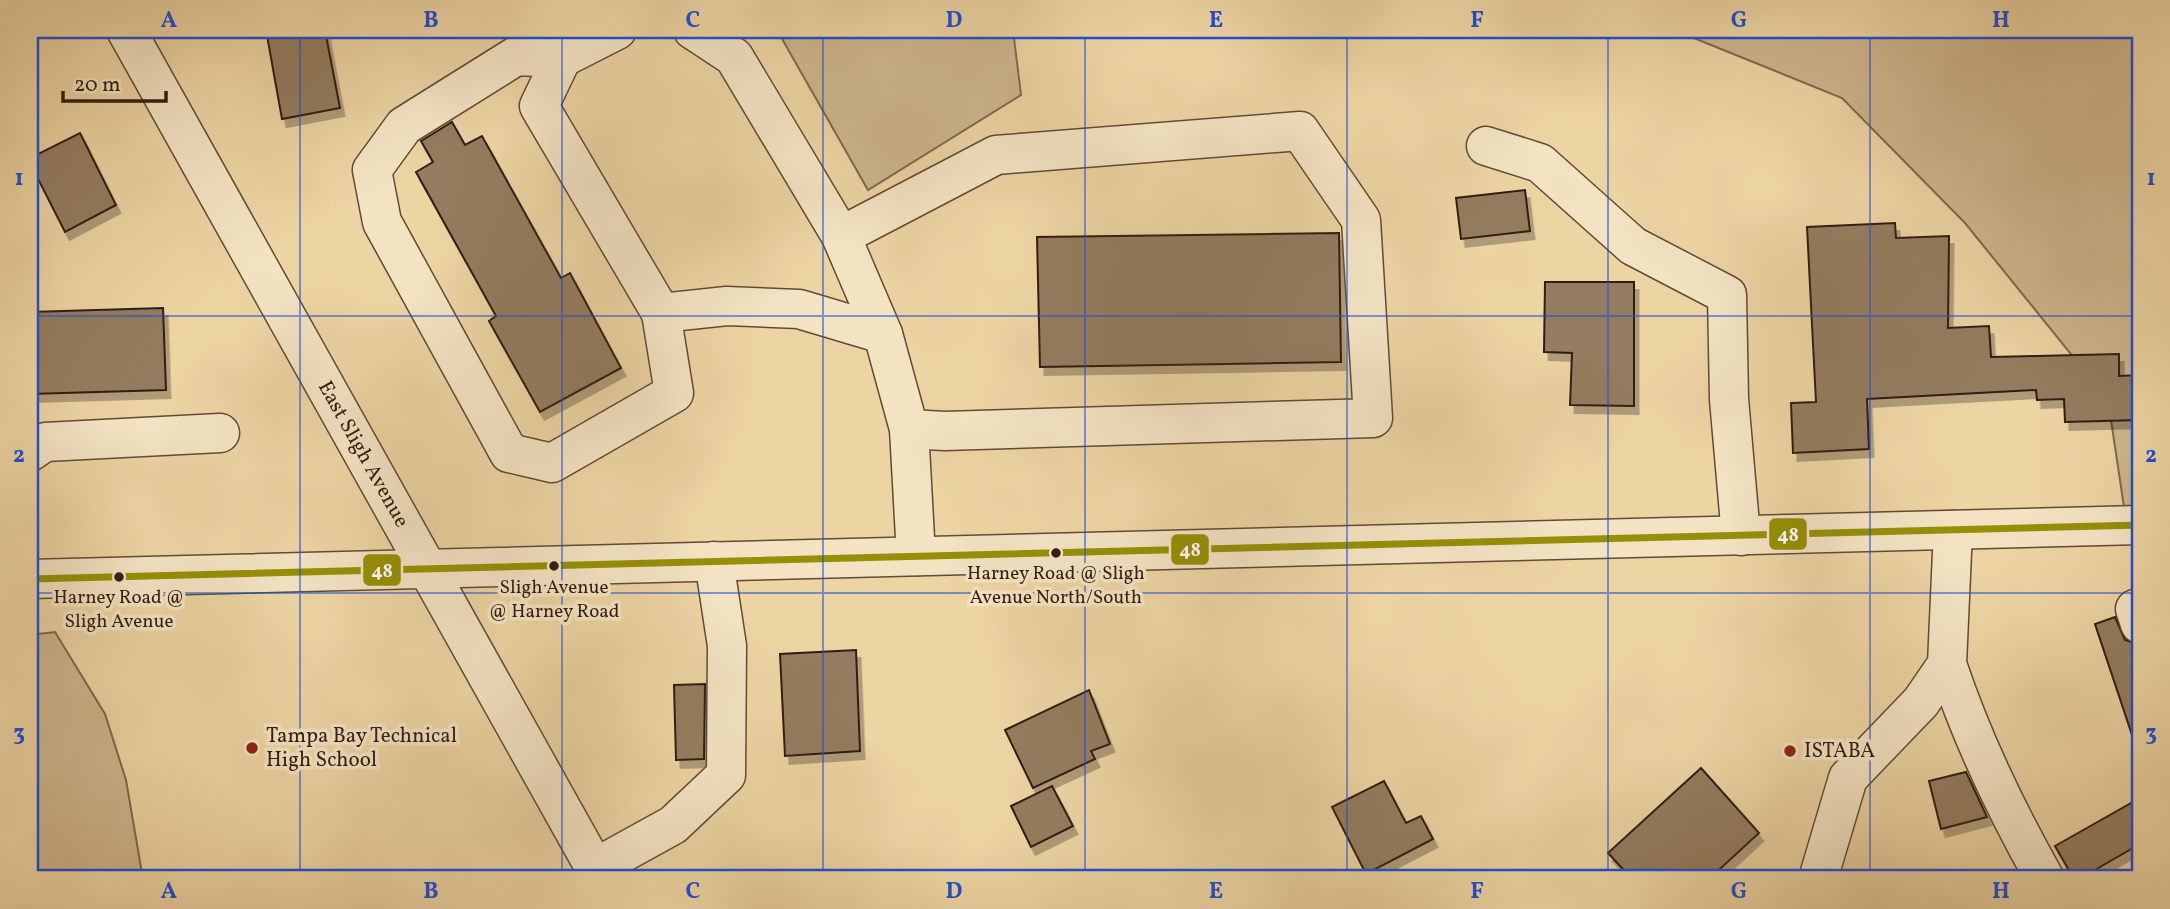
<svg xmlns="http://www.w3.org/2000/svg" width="2170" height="909" font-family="Vollkorn,serif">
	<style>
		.green { fill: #cdb58b; stroke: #7f694f; stroke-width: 2 }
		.building { fill: #937c5e; stroke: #311d13; stroke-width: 2; filter: url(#shadow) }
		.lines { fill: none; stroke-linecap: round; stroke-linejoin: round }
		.minor-casing { stroke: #604b37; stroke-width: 41 }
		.minor { stroke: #f3e3c3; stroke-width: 38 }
		.bus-1-casing { stroke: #f3e3c3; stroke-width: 12 }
		.bus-1 { stroke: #968f07; stroke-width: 7 }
		.grid { fill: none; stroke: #1d4ed8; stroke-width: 2; stroke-opacity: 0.55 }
		.bus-dot { fill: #311d13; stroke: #f3e3c3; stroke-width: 2.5 }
		.poi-dot { fill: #8f2418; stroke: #f3e3c3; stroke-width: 2.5 }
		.labels { text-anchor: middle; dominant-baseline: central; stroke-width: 7; stroke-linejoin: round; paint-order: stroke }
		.bus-label { font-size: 19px; fill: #311d13; stroke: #f3e3c3 }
		.street-label { font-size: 21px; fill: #311d13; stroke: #f3e3c3 }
		.poi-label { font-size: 21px; fill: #311d13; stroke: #f3e3c3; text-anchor: start }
		.line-badge { stroke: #f3e3c3; stroke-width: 2.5 }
		.badge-label { font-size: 19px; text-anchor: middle; font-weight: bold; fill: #fff }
		.neatline { fill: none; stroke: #1d4ed8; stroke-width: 2.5 }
		.grid-label { font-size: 23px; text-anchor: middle; font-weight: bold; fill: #1d4ed8 }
	</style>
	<defs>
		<filter id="shadow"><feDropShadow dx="4.5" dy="8" stdDeviation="0" flood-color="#0004"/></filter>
	</defs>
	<rect width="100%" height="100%" fill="#edd4a3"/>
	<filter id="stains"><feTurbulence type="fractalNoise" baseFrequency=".00286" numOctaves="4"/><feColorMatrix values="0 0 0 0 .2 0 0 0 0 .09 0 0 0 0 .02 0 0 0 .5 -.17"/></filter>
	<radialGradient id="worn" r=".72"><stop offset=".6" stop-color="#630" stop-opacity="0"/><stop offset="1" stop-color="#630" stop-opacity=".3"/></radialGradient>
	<g class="green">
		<path d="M777,30h236l8,65 -153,95z"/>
		<path d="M1674,30h466v477h-16l-16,-107 -143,-177 -123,-125z"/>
		<path d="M55,632l50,82 21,66 17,99h-113v-244z"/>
	</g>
	<g class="building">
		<path d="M266,30h59l15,78 -58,11z"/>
		<path d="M452,122l13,23 17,-9 79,142 9,-5 51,95 -81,44 -51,-91 7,-5 -80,-144 17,-10 -12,-21z"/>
		<path d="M80,133l36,72 -51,27 -35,-69v-5z"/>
		<path d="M1525,190l5,41 -69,8 -5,-41z"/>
		<path d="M1895,223l1,15 53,-2 -1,92 41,-2 2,31 128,-3v22l21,-1v45l-75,2 -1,-23 -27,1 -1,-10 -169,9 2,50 -76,4 -2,-50 25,-1 -9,-175z"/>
		<path d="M1339,233l2,129 -301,5 -3,-130z"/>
		<path d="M1545,282h89v124l-64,-1 2,-52 -28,-1z"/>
		<path d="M163,308l3,82 -136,4v-82z"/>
		<path d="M2115,617l10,23 15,5v99h-5l-40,-120z"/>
		<path d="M856,650l4,101 -75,5 -5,-102z"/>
		<path d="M705,684l-1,75 -28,1 -2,-75z"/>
		<path d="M1089,690l21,54 -19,7 4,8 -62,29 -28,-58z"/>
		<path d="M1701,768l58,65 -50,46h-77l-24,-26z"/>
		<path d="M1966,772l21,45 -46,12 -12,-48z"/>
		<path d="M1384,781l22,42 15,-7 12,23 -67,35 -34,-67z"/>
		<path d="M1052,786l21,40 -42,21 -20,-41z"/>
		<path d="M2140,798v46l-61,35h-5l-19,-33z"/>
	</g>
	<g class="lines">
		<g class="minor-casing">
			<g id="minor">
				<path id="s1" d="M126,30l475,849"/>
				<path d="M617,30l-55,28 -23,48 122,207 66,-7 72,3 84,25"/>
				<path d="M693,30l41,27 107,179 42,98 26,95 7,127"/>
				<path d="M562,58l-46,-2 -112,70 -32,44 10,52 127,231 43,10 122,-70 -13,-80"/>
				<path d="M1486,146l54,17 93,83 94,49 2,104 12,137"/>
				<path d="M841,236l155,-81 304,-24 61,89 12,198 -428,13 -36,-2"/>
				<path d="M30,452l15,-10 175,-9"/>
				<path d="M30,579l2110,-54"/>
				<path d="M2135,609l5,15"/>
				<path d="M1947,664c25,75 59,146 98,215"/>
				<path d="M595,868l78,-43 53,-50 1,-129 -13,-85"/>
				<path d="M1818,879l30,-101 73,-76 26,-38 6,-134"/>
			</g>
		</g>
		<use href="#minor" class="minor"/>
		<g class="bus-1-casing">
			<path id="bus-1" d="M30,579l2110,-54"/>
		</g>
		<use href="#bus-1" class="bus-1"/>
	</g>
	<path class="grid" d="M300,30v849M562,30v849M823,30v849M1085,30v849M1347,30v849M1608,30v849M1870,30v849M30,316h2110M30,593h2110"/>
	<g class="bus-dot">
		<circle cx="1056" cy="553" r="6"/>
		<circle cx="554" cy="566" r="6"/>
		<circle cx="119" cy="577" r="6"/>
	</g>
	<g class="poi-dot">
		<circle cx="252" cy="748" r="7"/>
		<circle cx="1790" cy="751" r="7"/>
	</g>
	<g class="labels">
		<g class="bus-label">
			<text x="1056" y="574">Harney Road @ Sligh<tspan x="1056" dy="24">Avenue North/South</tspan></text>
			<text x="554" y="588">Sligh Avenue<tspan x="554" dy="24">@ Harney Road</tspan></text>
			<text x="119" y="598">Harney Road @<tspan x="119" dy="24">Sligh Avenue</tspan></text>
		</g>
		<g class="street-label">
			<text stroke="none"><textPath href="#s1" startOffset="486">East Sligh Avenue</textPath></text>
		</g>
		<g class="poi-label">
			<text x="266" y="736">Tampa Bay Technical<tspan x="266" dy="24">High School</tspan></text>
			<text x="1804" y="751">ISTABA</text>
		</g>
	</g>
	<g class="line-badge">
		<rect x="1768" y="517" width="40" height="34" rx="7" fill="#968f07"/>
		<rect x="1170" y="533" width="40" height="33" rx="7" fill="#968f07"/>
		<rect x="362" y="553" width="40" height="34" rx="7" fill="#968f07"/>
	</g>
	<g class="badge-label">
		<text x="1788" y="541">48</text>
		<text x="1190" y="556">48</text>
		<text x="382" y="577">48</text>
	</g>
	<rect width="2170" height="909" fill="none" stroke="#edd4a3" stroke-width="77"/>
	<path d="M63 91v10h103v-10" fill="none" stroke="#311d13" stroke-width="3.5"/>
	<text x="74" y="91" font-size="21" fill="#311d13" stroke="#f3e3c3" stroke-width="5" paint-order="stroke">20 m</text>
	<rect x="38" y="38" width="2094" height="832" class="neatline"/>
	<g class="grid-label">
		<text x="169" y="27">A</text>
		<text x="431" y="27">B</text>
		<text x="693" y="27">C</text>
		<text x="954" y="27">D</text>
		<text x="1216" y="27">E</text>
		<text x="1477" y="27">F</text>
		<text x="1739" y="27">G</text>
		<text x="2001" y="27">H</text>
		<text x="19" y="185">1</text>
		<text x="2151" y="185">1</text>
		<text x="19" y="462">2</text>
		<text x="2151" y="462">2</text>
		<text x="19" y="740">3</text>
		<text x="2151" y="740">3</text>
		<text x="169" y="898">A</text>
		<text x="431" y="898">B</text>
		<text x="693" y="898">C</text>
		<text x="954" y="898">D</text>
		<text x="1216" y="898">E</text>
		<text x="1477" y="898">F</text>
		<text x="1739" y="898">G</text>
		<text x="2001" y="898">H</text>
	</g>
	<rect width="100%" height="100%" filter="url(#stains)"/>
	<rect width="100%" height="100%" fill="url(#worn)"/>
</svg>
